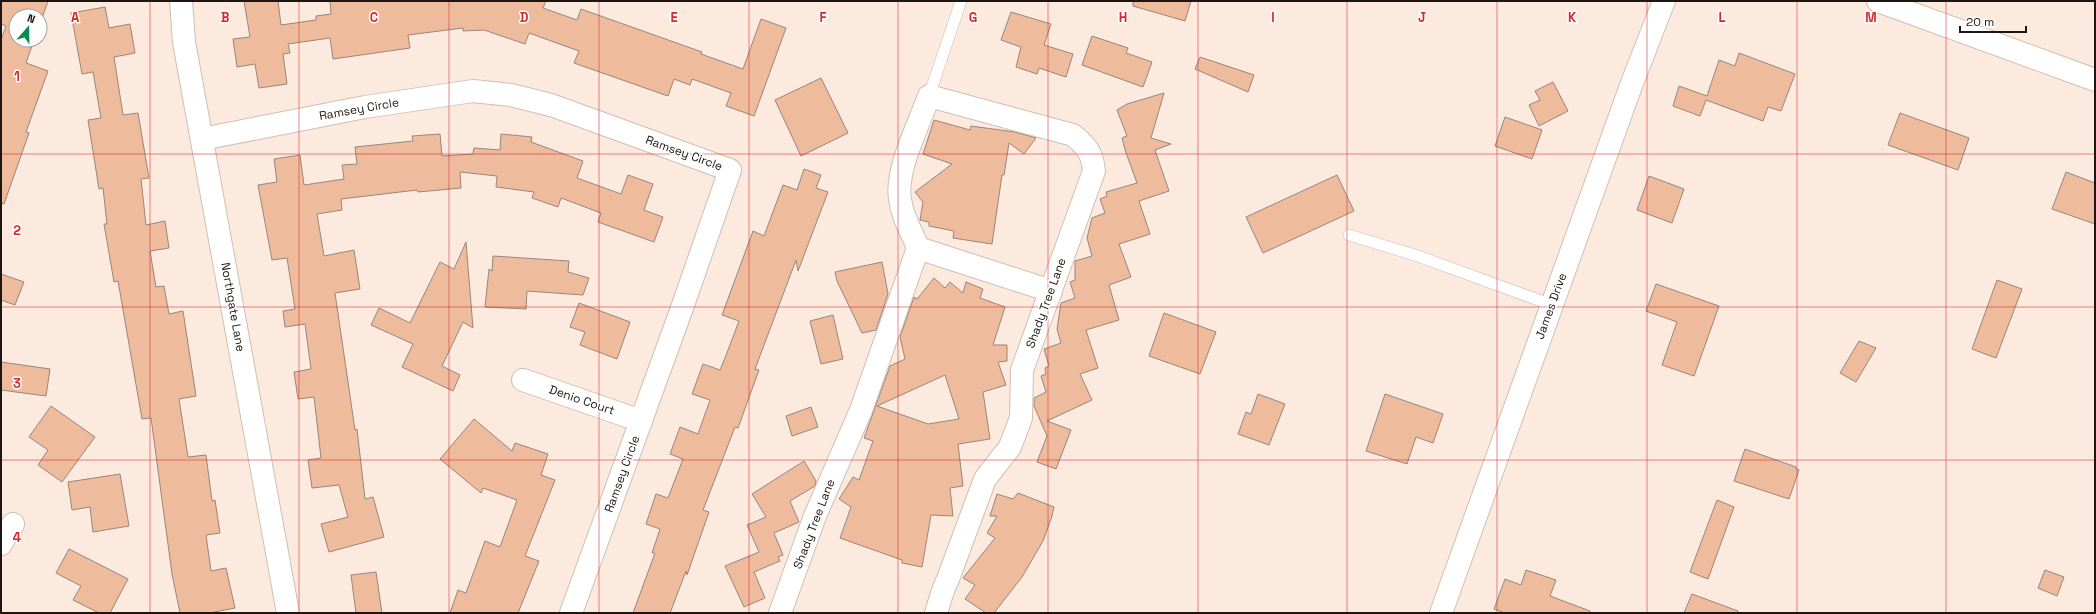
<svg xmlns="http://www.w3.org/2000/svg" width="2096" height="614" font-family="'Space Grotesk',sans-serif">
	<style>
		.building { fill: #eebb9d; stroke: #98867c; fill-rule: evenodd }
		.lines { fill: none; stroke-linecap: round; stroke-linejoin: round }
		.lane-casing { stroke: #d1beb3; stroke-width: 12 }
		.street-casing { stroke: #d1beb3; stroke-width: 24 }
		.secondary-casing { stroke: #d1beb3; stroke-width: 24 }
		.lane { stroke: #fff; stroke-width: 11 }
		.street { stroke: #fff; stroke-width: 22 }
		.secondary { stroke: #fff; stroke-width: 22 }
		.grid { fill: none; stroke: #d62828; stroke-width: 1; stroke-opacity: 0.55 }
		.labels { text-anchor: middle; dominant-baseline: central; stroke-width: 3; stroke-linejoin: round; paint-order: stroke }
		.street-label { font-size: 12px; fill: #1c1511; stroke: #fff }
		.grid-label { font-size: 13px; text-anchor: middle; font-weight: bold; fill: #d62828; stroke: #fff; stroke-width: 3; stroke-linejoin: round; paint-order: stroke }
	</style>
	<rect width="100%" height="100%" fill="#fdeadf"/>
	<g class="building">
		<path d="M1,1h47l-8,23v-8h-24v24h18l-8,23 22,8 -22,61 3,1 -25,71 -3,-1v-163l5,-14 -5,-2z"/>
		<path d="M244,1h34l3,24 35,-5v-4l15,-2 -1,-13h216l-3,7 34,12 4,-11 121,43 -1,2 42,15 18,-50 25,9 -32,88 -28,-10 5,-13 -39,-14 -2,6 -16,-6 -6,17 -94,-33 5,-12 -50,-18 -4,11 -41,-14 -21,1v-3l-55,7 2,13 -77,11 -3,-21 -42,6 2,9 -7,1 4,30 -28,4 -4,-24 -18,3 -4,-28 17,-2z"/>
		<path d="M1133,1h58l-6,20 -52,-15z"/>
		<path d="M105,7l4,21 21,-4 5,29 -21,4 9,58 15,-2 11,65 -8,1 5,46 19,-4 4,27 -19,3 6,36 8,-1 5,28 14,-3 13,85 -17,3 9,58 18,-2 6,46 3,-1 5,33 -14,2 5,36 15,-3 9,40 -26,5h-29l-8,-39 -21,-156 -9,1 -24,-138 -4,1 -10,-58h3l-4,-36 -4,1 -11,-69 13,-2 -8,-46 -11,2 -11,-61z"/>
		<path d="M1011,12l40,12 -7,21 29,9 -7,23 -27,-9 -2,6 -21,-7 5,-20 -20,-7z"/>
		<path d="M1092,36l36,12 -2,5 26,9 -9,25 -61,-22z"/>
		<path d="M1739,53l56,21 -14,37 -13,-4 -5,14 -57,-21 -6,16 -27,-10 6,-20 28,10 12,-36 16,6z"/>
		<path d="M1200,57l54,18 -6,17 -53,-23z"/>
		<path d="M821,78l27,55 -47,23 -26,-56z"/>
		<path d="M1553,82l15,29 -29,15 -10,-21 11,-5 -5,-9z"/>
		<path d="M1164,93l-13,45 20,6 -16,6 14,41 -30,10 11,33 -31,10 12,33 -22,8 10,35 -33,10 12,38 -18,6 12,26 -45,21 24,9 -15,39 -19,-7 10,-26 -13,-30v-8l12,-6 -5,-16 5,-2 -1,-6 4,-2 -5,-17 17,-6 -4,-14 4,-26 14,-5 -5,-16 5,-2v-19l17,-5 -5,-18 5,-20 13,-5 -5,-14 7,-3 -1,-4 31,-9 -12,-33 -3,-12 5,-2 -10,-26 10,-6z"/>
		<path d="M1900,113l69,25 -11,32 -70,-25z"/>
		<path d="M1505,117l37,13 -10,29 -37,-13z"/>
		<path d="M934,120l36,10 1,-4 44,6 21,6 -12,16 -15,-11 -5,32h-2l-10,69 -39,-6 1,-7 -25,-5v-4l-9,-2 3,-18 -8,-10 37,-28 -29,-10z"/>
		<path d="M440,134l2,22 31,-2 1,-6 26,2 1,-16 31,3 -1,5 52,19 -6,17 44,16 7,-19 25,9 -9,26 19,7 -9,25 -56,-20 3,-9 -40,-15 -3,9 -26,-9 2,-6 -38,-5 1,-11 -37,-4 1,16 -43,4 -1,-2 -76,9 1,11 -25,4 7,42 30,-6 6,39 -25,4 20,137 2,-1 8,70 8,-2 11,40 -55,15 -8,-28 27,-7 -9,-32 -27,3 -4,-28 13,-2 -7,-61 -16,2 -4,-27 17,-3 -6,-45 -20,3 -2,-16 12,-2 -8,-51 -15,2 -14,-75 19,-3 -3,-23 26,-4 4,30 40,-6 -2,-14 15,-1 -2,-17 58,-6 -1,-5z"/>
		<path d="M804,169l17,6 -5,13 12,4 -30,79 -2,-11 -41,109 4,1 -21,58 -3,-1 -32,83 6,2 -22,63 -1,-4 -16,42h-37l22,-60h-3l8,-24 -14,-5 10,-30 12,4 15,-39 -13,-5 10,-27 18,7 12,-34 -18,-6 11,-30 17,6 5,-12 14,-37 -17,-6 31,-84 11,5 19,-51 14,5z"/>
		<path d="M2066,172l29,11v41l-43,-15z"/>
		<path d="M1337,175l17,36 -91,42 -17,-36z"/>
		<path d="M1649,176l35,13 -12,34 -35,-13z"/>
		<path d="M466,242l7,86 -10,-6 -21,44 18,9 -7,16 -51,-24 11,-23 -42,-19 8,-17 31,15 30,-61 14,7z"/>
		<path d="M493,256l76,5 -1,11 21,6 -6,17 -56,-4 -1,18 -41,-2 4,-38 3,2z"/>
		<path d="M882,262l6,32 -12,36 -14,3 -25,-52 -2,-9z"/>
		<path d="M1,274l23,8 -9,23 -14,-5z"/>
		<path d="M934,278l11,10 5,-6 13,11 3,-11 17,7 -3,9 25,9 -12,38h14v16l-9,1 8,23 -23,7 7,47 -32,5 5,42 -13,2 3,28 -22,-1 -9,52 -20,-4v-3l-62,-22 11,-31 -12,-8 14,-22 6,3 14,-39 -9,-3 26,-72 15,-7 -5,-22 14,-40 3,2zM945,375l14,44 -31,5 -51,-18z"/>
		<path d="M1997,280l25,9 -26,69 -24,-9z"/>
		<path d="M1656,284l63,22 -25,70 -32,-11 15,-43 -31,-11z"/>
		<path d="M579,303l51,19 -13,37 -37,-14 5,-13 -15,-5z"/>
		<path d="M1164,313l52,19 -16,42 -51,-18z"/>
		<path d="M833,315l10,44 -22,5 -11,-43z"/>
		<path d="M1859,341l17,7 -20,34 -16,-9z"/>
		<path d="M1,362l49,7 -4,27 -45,-6z"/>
		<path d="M1258,394l27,10 -16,41 -31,-11 8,-22 5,2z"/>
		<path d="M1385,394l58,20 -10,29 -17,-6 -9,27 -41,-13z"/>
		<path d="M51,406l44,31 -33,45 -24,-17 10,-15 -19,-13z"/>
		<path d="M811,407l7,20 -26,9 -6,-20z"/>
		<path d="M474,419l38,32 3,-8 33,11 -7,21 14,5 -30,76 14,5 -21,52h-68l8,-23 8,3 19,-52 15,6 17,-47 -34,-12 -2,5 -41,-34z"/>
		<path d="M1745,449l51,18v2l3,1 -10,29 -55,-18z"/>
		<path d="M804,461l12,20 -1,5 -25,15 9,21 -25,11 9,22 -5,2 2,4 -26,11 11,26 -21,9 -19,-41 34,-14 -12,-27 19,-8 -14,-23z"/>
		<path d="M120,474l9,52 -36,6 -3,-25 -18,3 -4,-28z"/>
		<path d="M1018,493l36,14 -2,9 -9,25 -21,36 -28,36h-8l-21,-14 10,-14 -12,-7 32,-40 -8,-5 10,-17h-7l7,-22 16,5z"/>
		<path d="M1717,500l17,7 -26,72 -18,-7z"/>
		<path d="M69,549l59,30 -18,34h-11l-26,-13 8,-14 -25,-13z"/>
		<path d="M1526,570l30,10 -6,16 40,15v2h-85l-11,-4 11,-30 16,6z"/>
		<path d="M2045,570l19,7 -7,19 -19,-8z"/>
		<path d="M376,572l6,41h-26l-5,-38z"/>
		<path d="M1692,594l46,17v2h-54z"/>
	</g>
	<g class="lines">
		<g class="lane-casing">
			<g id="lane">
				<path d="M929,96l32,-95"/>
				<path d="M1349,235l69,21 134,49"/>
			</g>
		</g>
		<g class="street-casing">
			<g id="street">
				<path d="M181,1l3,41 104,571"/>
				<path d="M202,139l163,-32 108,-16 38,4 40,10 179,65 -48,138 -111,305"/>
				<path d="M918,248l133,43"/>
				<path d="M523,380l118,41"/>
				<path d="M1,544l12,-20"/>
				<path d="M780,613l35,-97 46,-106 57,-162c-6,-16 -16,-31 -18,-49 -5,-28 19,-75 29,-103l144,39c14,12 19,17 21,36l-72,199 -1,48 -11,29 -25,32 -37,100c-6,11 -8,22 -12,34"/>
				<path d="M1441,613l191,-530 32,-82"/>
			</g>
		</g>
		<g class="secondary-casing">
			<path id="secondary" d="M1878,1l217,79"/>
		</g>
		<use href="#lane" class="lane"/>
		<use href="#street" class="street"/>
		<use href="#secondary" class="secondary"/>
	</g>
	<path class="grid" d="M150,1v612M299,1v612M449,1v612M599,1v612M749,1v612M898,1v612M1048,1v612M1198,1v612M1347,1v612M1497,1v612M1647,1v612M1797,1v612M1946,1v612M1,154h2094M1,307h2094M1,460h2094"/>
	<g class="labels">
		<g class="street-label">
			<text transform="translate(359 109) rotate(-10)">Ramsey Circle</text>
			<text transform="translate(684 153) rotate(20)">Ramsey Circle</text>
			<text transform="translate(1046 303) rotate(-70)">Shady Tree Lane</text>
			<text transform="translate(1551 306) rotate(-70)">James Drive</text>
			<text transform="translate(233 307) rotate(80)">Northgate Lane</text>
			<text transform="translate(582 400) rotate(19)">Denio Court</text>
			<text transform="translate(622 474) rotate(-70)">Ramsey Circle</text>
			<text transform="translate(814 524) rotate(-69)">Shady Tree Lane</text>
		</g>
	</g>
	<g class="grid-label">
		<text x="75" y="22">A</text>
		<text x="225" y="22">B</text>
		<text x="374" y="22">C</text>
		<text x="524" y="22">D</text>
		<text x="674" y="22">E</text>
		<text x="823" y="22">F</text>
		<text x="973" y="22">G</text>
		<text x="1123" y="22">H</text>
		<text x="1273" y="22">I</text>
		<text x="1422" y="22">J</text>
		<text x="1572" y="22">K</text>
		<text x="1722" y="22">L</text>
		<text x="1871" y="22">M</text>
		<text x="17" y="81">1</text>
		<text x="17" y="235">2</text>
		<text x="17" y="388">3</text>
		<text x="17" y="542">4</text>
	</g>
	<rect width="2096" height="614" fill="none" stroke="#1c1511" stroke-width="4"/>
	<g transform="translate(28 28) rotate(20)"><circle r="19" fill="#ffffff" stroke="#a4a1a0"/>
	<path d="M0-3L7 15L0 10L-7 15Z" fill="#068d4b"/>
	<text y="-6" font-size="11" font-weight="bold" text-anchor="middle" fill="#1c1511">N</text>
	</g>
	<path d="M1960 26v6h66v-6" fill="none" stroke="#1c1511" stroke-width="2"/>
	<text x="1966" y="26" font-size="12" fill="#1c1511" stroke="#ffffff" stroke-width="3" paint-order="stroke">20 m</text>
</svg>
